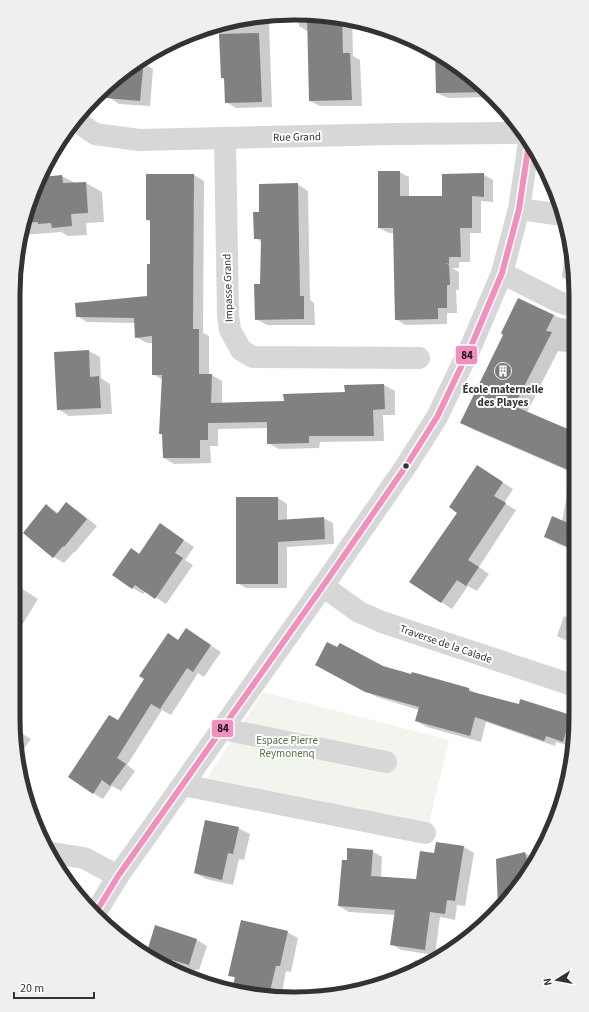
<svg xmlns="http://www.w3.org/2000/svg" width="589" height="1012" font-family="'Source Sans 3',sans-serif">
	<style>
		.green { fill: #f1f5ed }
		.shadow { fill: #0003 }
		.building { fill: #818181 }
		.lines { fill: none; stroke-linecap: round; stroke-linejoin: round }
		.minor { stroke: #d7d7d7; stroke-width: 22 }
		.bus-1-casing { stroke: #fff; stroke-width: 9 }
		.bus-1 { stroke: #f090be; stroke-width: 6 }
		.bus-dot { fill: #333; stroke: #fff; stroke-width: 1.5 }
		.labels { text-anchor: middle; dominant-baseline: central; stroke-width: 4; stroke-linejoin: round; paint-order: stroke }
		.street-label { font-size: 11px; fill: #333; stroke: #fff }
		.poi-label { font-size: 11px; font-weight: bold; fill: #333; stroke: #fff }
		.park-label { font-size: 11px; fill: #56703f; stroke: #fff }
		.rim { fill: none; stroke: #333; stroke-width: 5 }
		.line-badge { stroke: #fff; stroke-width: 1.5 }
		.pale-badge-label { font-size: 11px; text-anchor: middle; font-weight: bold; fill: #111 }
	</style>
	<rect width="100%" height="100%" fill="#fff"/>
	<path class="green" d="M263,692l186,48 -20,83 -222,-45z"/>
	<g class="shadow">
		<path d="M298,13l54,6 1,37 7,4 2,46h-42l-10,-5 -1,-69 -10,-6z"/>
		<path d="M262,16v2l7,5 3,84 -36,1 -10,-6 -1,-22 -3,-2 -3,-53 20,-7z"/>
		<path d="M434,51l17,9 44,37 -47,1 -11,-5v-36l-3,-1z"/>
		<path d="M136,62l7,1 10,6 -3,37 -31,-2 -19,-13z"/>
		<path d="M399,172l10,5v20h35l39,-23 10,6v22l-12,-1v32h-11v29h-11v6h-7l7,4v18h-3l1,23h-10v11l-42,1 -9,-6 -2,-86h-5l-10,-5z"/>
		<path d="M194,175l10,6 -1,152 6,3v39h3l10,6v23l63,-2 61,-9v-7l38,-1 11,6v24h-12l1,26 -64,1 -1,6 -40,1 -11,-6v-15l-50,1v17h-8l1,17 -37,1 -10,-6 -1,-23 -3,-1 3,-54 -10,-6v-31h-6l-11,-6 -1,-14 -48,-1 -10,-6 71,-19 3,-32v-43l-4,-2z"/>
		<path d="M62,176l13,7h11l16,9 2,30 -18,1 1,12 -19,1 -7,-4 -39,3 6,-31 13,-26z"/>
		<path d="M297,184l11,7 2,109 4,3 1,22h-48l-11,-6 5,-34 1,-43 -7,-4 5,-25z"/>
		<path d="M557,194l4,10 -6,-3z"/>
		<path d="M567,234l8,42v7h-3l-10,-6z"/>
		<path d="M18,253l3,40 -7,1v-18z"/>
		<path d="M519,299l41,19 15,2v33l-17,-2 -31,61 48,21v118l-17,-7 -13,-8 17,-14 9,-50 -97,-42 -13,-7 43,-89z"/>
		<path d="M89,351l11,6 1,21 9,6 2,30 -43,2 -11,-7z"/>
		<path d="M13,375l3,29h-3z"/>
		<path d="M488,473l25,16 -9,14 12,7 -37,57 10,7 -12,17 -9,-5 -16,23 -42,-27z"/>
		<path d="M278,498l9,6v17l36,-3 10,5 1,21 -47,3v41h-41l-9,-5z"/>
		<path d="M66,504l11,6 20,16 -22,26h-1l-10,11 -10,-6 -8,-51 13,7z"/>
		<path d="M161,525l33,22 -9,13 8,5 -27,39 -20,-13 -3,3 -10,-6 -1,-39 8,5z"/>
		<path d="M13,583l25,16 -24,39h-1z"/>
		<path d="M564,616l10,4 1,-3v28l-18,-9z"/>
		<path d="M196,636l25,16 -17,25 -6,-4 -27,42 -9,-5 -35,55 8,6 -14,20 -9,-5 -9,13 -10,-6 25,-72 61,-80z"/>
		<path d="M383,667l86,22 8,5 42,11 2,-5 50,16 4,2v18l-2,11 -17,-5 -1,4 -69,-24 -5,20 -54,-15 -11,-6 3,-11 -42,-13 -50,-26z"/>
		<path d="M15,729l16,10 -12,17z"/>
		<path d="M238,828l12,6 -6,26 -5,-1 -6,26 -27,-6 -11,-6z"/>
		<path d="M464,847l10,6 -9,53 -8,-1 -2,15 -15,-3 -5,38 -34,-5 -10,-6 4,-29 -46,-3 -10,-6 9,-45 24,-10 10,6 -1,20 35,3 19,-25z"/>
		<path d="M525,853l10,6v2l-6,13z"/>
		<path d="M287,932l11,6 -7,34 -5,-1 -5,26 -36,-5 -11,-6 2,-7 -6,-4z"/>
		<path d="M197,940l10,6 -8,24 -3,-1 -2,8 -51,-23 1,-3 4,1z"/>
		<path d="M415,960l10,2 -12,7z"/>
	</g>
	<g class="building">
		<path d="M307,14l35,4 1,35h7l2,47 -43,1z"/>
		<path d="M259,33l3,69 -37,1 -1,-25h-3l-2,-44z"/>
		<path d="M435,52l16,8 38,32 -53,1z"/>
		<path d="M144,58l-4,43 -46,-4 44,-36z"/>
		<path d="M378,171h22v25h42v-22l42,-1v24l-12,-1v32h-12l1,29h-12v7l-4,-1 4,2 1,20h-3v23h-9v11l-43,1 -2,-92h-15z"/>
		<path d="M146,174h48l-1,155h6v45h13l-1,29 73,-2 -1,-7 62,-2 -1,-7 40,-1 1,25 -12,1 1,26h-65v7l-42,1v-22l-59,1v17h-8v18h-37l-1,-24h-3l3,-59h-10v-39l-17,2 -1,-20 -58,-1 -1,-14 72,-7v-32h3v-44h-4z"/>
		<path d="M62,175l1,8 23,-1 2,31 -17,1 1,12 -20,2 -1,-5 -13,1v-2l-14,1 4,-19 13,-27z"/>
		<path d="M298,183l2,113h4v23l-49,1 -1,-36h6l1,-45h-7l-1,-27h6v-28z"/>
		<path d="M518,298l36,17 -8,16 6,1 -38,74 61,26v41l-115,-50 43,-88 -2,-2z"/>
		<path d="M89,350l1,27 9,-1 2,32 -44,2 -3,-58z"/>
		<path d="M477,465l26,17 -9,14 12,7 -38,57 11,7 -13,19 -9,-6 -16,23 -32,-21 48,-69 -8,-6z"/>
		<path d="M236,497h42v23l46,-3 1,22 -47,3v42h-42z"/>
		<path d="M66,502l21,17 -23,28 -1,-1 -10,12 -30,-25 23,-29 11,10z"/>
		<path d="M552,516l23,10v24l-31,-13z"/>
		<path d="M160,523l24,17 -9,13 8,5 -28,41 -20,-14 -3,4 -20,-14 19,-27 8,6z"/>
		<path d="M186,628l25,17 -18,27 -6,-4 -27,41 -9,-5 -34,54 9,6 -16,22 -8,-6 -9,14 -25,-17 41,-62 9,5 26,-41 -5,-3 29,-43 10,7z"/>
		<path d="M327,642l10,5 3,-4 43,23 28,8 1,-2 57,16v3l50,13 1,-5 51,16 -8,27 -17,-6 -2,5 -69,-24 -5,19 -55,-15 4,-14 -54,-15 -50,-27z"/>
		<path d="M205,820l34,7 -6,27 -5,-1 -6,27 -28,-7z"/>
		<path d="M436,842l28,4 -9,55 -8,-1 -2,14 -15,-2 -5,38 -35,-5 5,-35 -57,-4 4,-46h5v-12l26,2 -2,26 45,3 4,-28 14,2z"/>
		<path d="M525,852l5,20 -1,2 -31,33 -2,-48z"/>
		<path d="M241,920l47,11 -8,35h-4l-7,29 -36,-9 2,-9 -7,-1z"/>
		<path d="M155,925l42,14 -8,26 -17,-5 -2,6 -24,-11z"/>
	</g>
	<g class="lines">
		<g class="minor">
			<path d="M75,120l20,14 44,6 256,-6 128,-1"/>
			<path d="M225,138l3,177 2,15 11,20 12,7 166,1"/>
			<path d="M519,209l44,6"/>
			<path d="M502,273l57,29 16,5"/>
			<path d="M323,586l36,26 23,10 193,64"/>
			<path d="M223,729l163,33"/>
			<path d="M183,785l242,48"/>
			<path d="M52,853l32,5 34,18"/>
			<path d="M96,912l22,-36 205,-290 83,-120 31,-49 35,-73 30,-71 17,-64 10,-67"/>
		</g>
		<g class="bus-1-casing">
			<path id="bus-1" d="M96,912l22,-36 205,-290 83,-120 31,-49 35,-73 30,-71 17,-64 10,-67"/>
		</g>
		<use href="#bus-1" class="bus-1"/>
	</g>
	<defs>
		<g id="building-disc" transform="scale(0.9)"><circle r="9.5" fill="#7a7a7a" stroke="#fff"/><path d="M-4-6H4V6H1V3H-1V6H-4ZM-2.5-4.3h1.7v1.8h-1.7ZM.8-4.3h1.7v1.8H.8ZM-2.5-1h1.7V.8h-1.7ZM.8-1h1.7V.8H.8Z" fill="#fff"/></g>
	</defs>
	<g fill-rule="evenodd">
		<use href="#building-disc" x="503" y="371"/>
	</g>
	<circle class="bus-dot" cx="406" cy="466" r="3.5"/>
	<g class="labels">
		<g class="street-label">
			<text transform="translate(297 137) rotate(-1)">Rue Grand</text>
			<text transform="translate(228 288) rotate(-92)">Impasse Grand</text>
			<text transform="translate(446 644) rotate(19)">Traverse de la Calade</text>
		</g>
		<g class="poi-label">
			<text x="503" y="389">École maternelle<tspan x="503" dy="13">des Playes</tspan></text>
		</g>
		<g class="park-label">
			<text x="287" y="740">Espace Pierre<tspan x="287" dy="13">Reymonenq</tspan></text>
		</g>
	</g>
	<path d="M0 0H589V1012H0ZM294 20H295A274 274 0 0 1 569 294V718A274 274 0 0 1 295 992H294A274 274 0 0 1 20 718V294A274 274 0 0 1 294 20Z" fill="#efefef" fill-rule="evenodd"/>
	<path class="rim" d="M294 20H295A274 274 0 0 1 569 294V718A274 274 0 0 1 295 992H294A274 274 0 0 1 20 718V294A274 274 0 0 1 294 20Z"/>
	<g class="line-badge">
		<rect x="455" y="345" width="23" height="20" rx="4" fill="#f090be"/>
		<rect x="211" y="719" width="23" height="19" rx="4" fill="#f090be"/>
	</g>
	<g class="pale-badge-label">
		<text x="467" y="359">84</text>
		<text x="223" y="732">84</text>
	</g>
	<g transform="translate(557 980) rotate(259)" stroke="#ffffff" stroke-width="3" paint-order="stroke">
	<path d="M0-3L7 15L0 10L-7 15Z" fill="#333333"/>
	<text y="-6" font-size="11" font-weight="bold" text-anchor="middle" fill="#333333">N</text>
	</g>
	<path d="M14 992v6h80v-6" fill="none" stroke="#333333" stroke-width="2"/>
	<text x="20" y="992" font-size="12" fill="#333333" stroke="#ffffff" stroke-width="3" paint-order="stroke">20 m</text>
</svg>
